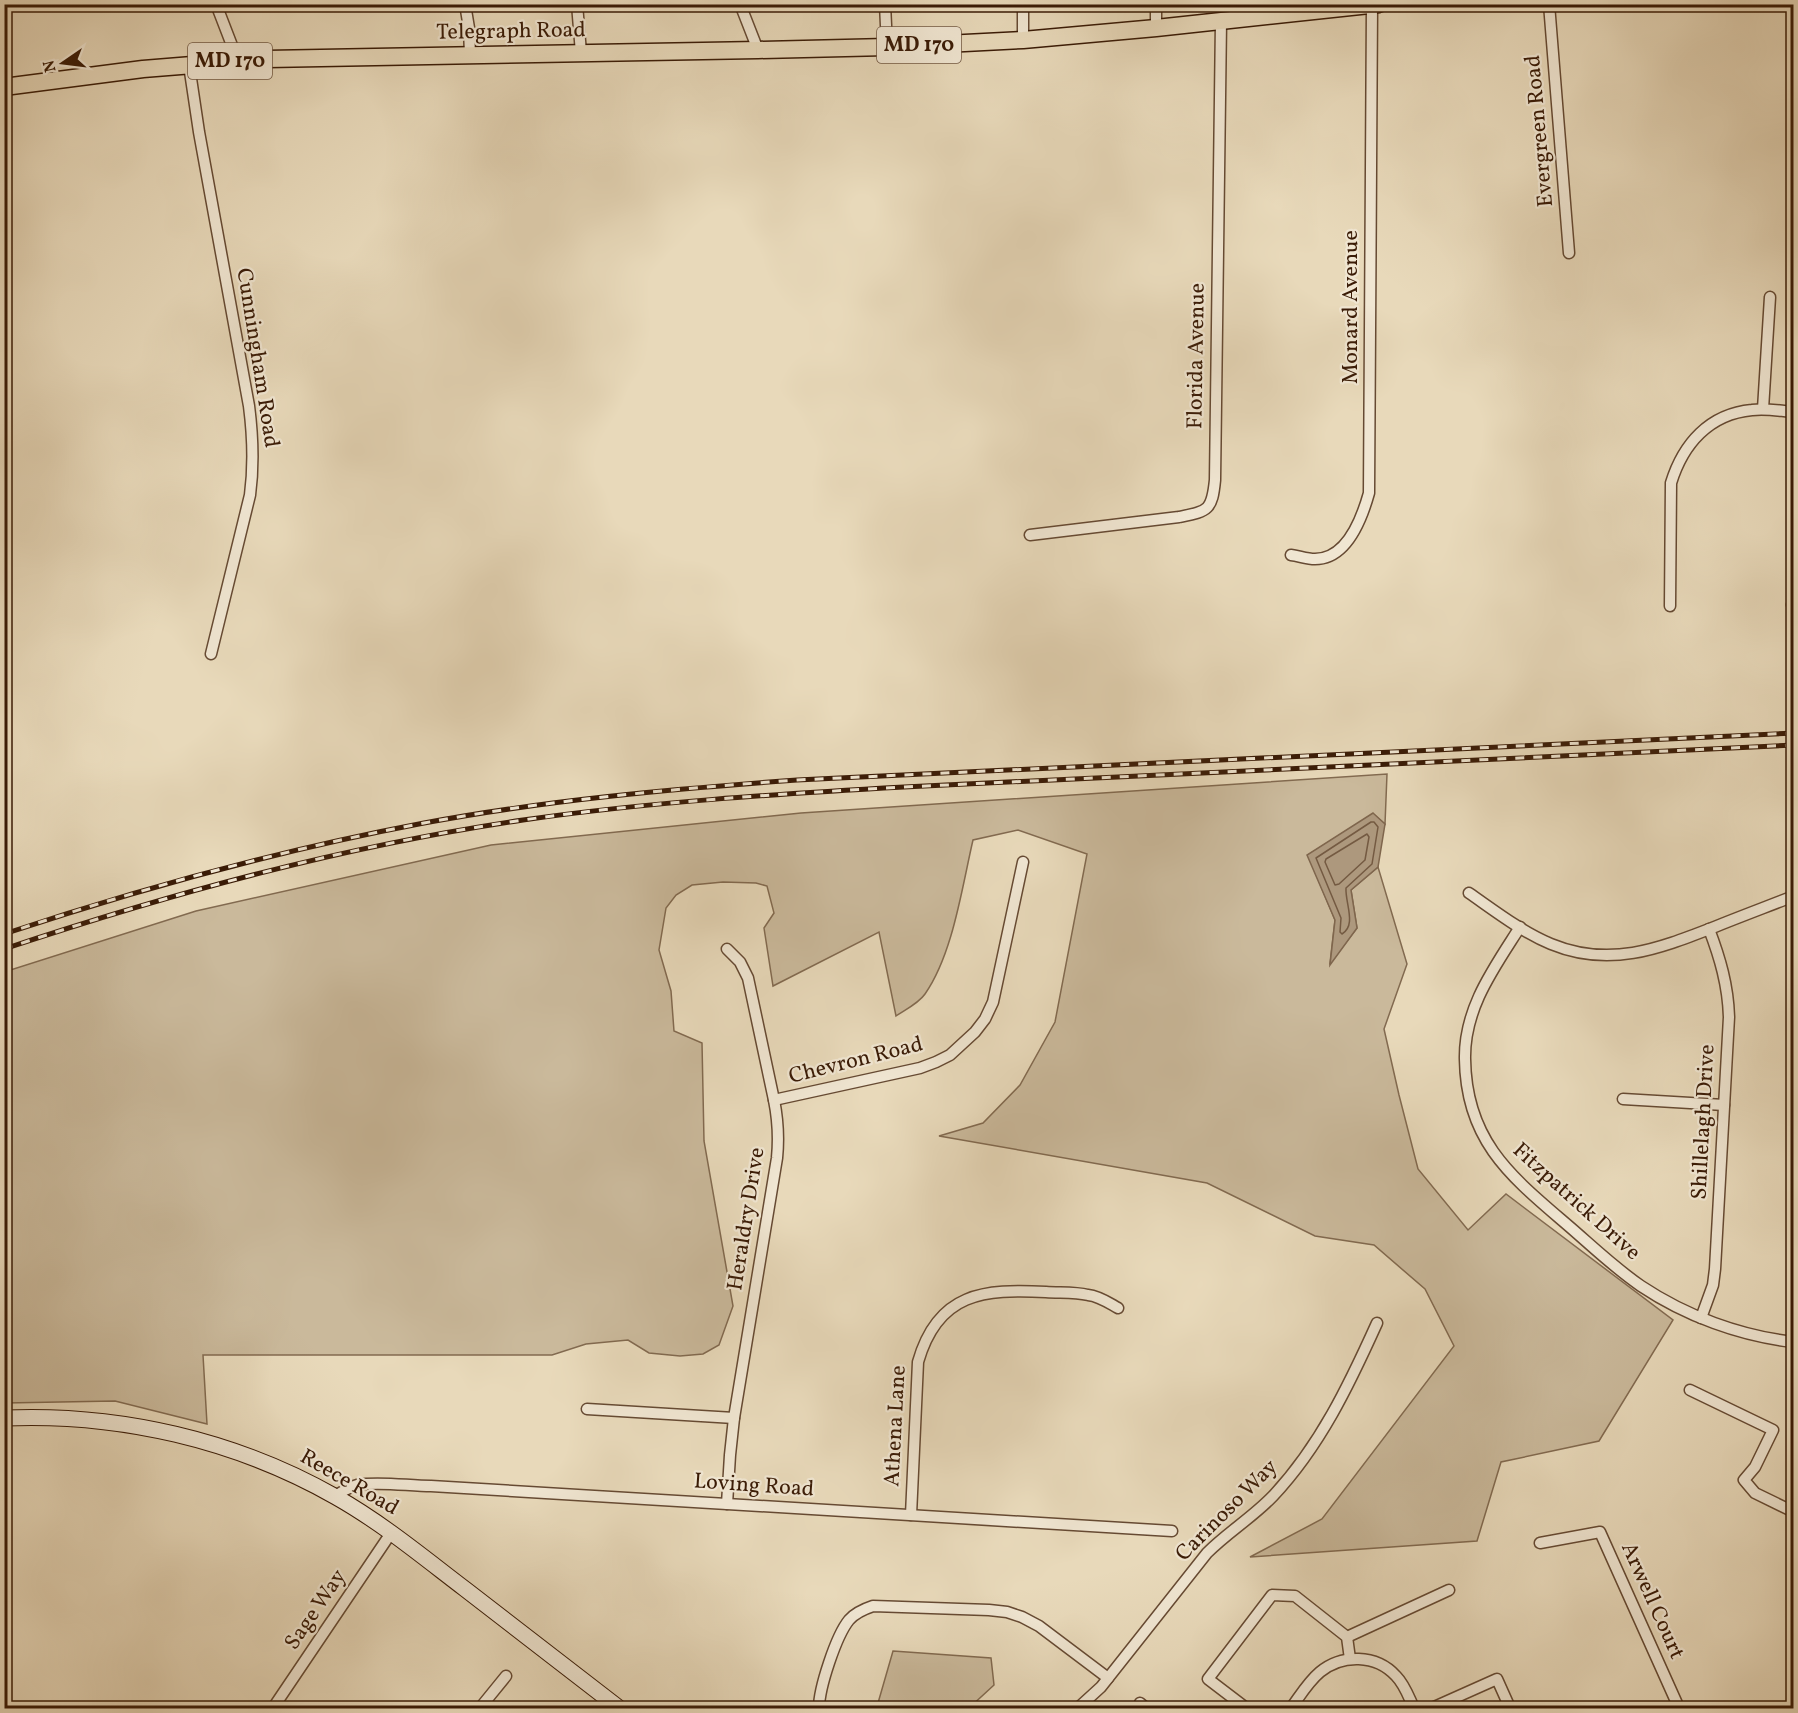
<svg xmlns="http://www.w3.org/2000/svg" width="1798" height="1713" font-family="Vollkorn,serif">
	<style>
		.green { fill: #cab99b; stroke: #826a50; stroke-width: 1.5 }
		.water { fill: #ad987d; stroke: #7f664d; stroke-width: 1.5 }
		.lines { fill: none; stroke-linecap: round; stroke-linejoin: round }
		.shore { stroke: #745a42; stroke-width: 1.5 }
		.minor-casing { stroke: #664a33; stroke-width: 13 }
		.secondary-casing { stroke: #3a1b06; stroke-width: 17 }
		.primary-casing { stroke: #3a1b06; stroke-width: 19 }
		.minor { stroke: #f0e6d2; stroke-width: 10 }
		.secondary { stroke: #f0e6d2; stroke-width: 15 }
		.primary { stroke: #e8d9ba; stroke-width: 16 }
		.rail-casing { stroke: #3a1b06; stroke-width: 5 }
		.rail { stroke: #f0e6d2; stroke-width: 3; stroke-dasharray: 9; stroke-linecap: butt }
		.labels { text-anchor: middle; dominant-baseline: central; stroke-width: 4.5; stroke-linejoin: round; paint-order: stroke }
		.shield { fill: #f0e6d2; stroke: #715843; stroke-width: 1.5 }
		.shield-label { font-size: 21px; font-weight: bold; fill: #3a1b06 }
		.street-label { font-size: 22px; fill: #3a1b06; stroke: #f0e6d2 }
	</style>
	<rect width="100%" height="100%" fill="#e8d9ba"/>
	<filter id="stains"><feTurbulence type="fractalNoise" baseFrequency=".00333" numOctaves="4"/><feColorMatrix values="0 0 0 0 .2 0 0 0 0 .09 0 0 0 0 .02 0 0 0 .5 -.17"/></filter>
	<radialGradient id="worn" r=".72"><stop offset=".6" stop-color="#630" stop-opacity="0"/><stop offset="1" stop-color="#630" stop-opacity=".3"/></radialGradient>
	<g class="green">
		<path d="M1387,774l-2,50 -12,-10 -65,41 27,65 -5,43 27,-35 -6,-38 27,-23 29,97 -23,65 15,66 19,74 50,61 38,-36 167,126 -74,121 -98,21 -24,79 -227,16 72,-38 132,-173 -29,-57 -51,-44 -59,-9 -108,-53 -268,-47 44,-13 37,-38 35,-63 32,-168 -69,-24 -45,10c-11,47 -20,114 -48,154 -6,9 -20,16 -29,22l-17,-84 -106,54 -9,-58 10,-15 -7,-27 -11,-3 -33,-1 -31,3 -16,10 -10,13 -7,42 12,41 3,40 28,12 2,98 29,165 -14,39 -16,9 -23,2 -31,-3 -21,-13 -42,4 -34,11h-349l4,69 -92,-23 -110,2 -1,-431 192,-61 295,-66 310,-32z"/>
		<path d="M893,1651l98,7 3,27 -25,23h-85l-6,-5z"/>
	</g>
	<path class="water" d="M1373,813l12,11 -7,43 -27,23 6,38 -27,37 5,-45 -28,-65z"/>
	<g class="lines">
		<g class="shore">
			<path d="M1371,822h3l4,5 -6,37 -26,24c-1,15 11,37 -4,46l-2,-2 1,-14 -25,-60z"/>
			<path d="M1367,834l2,3 -4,23 -26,24 -4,1 -10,-23 1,-3z"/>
		</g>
		<g class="minor-casing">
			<g id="minor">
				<path d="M216,4l22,57"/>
				<path d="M465,4l4,24 1,27"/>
				<path d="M577,4l4,49"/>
				<path d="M740,4l18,46"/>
				<path d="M885,4l2,43"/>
				<path d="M1549,4l20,249"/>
				<path d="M1156,28v-24"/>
				<path d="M1023,40v-36"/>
				<path d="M189,65l10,67 50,274c4,31 5,59 1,89l-39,159"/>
				<path d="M1763,409l7,-112"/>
				<path d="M1030,535l149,-18c29,-6 33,-6 36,-37l6,-459"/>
				<path d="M1291,555c8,1 16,4 24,4 32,0 47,-41 54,-66l3,-488"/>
				<path d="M1792,605l2,-2"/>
				<path d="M1670,606l1,-123c12,-39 38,-69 81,-73 14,-2 28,1 42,2"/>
				<path d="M1469,893c26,18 53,39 82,51 58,24 107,5 161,-16 27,-11 54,-21 82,-32"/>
				<path d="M1520,927c-26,41 -56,81 -55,132 1,84 48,119 106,169 23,20 45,41 70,58 45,30 99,50 153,56"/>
				<path d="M1623,1099l101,6"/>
				<path d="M774,1100l146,-32 16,-6 14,-7 25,-23 10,-13 8,-17 30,-140"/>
				<path d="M1701,1318l12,-33 2,-16 14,-252c-1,-32 -9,-59 -20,-88"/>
				<path d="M1690,1390l83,40 -18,37 -11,13 11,13 39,19"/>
				<path d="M587,1409l147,9"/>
				<path d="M335,1496c7,-4 14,-9 22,-11 22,-4 52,1 74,1l741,45"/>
				<path d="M727,1504l3,-49 4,-37 43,-260c2,-20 1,-38 -3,-58l-26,-122 -8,-16 -13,-13"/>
				<path d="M911,1515l7,-153c20,-70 66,-73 128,-70 14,1 29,0 42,3 11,1 21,8 30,13"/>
				<path d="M1540,1543l60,-11 79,176"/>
				<path d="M1347,1637l102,-47"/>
				<path d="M1140,1703l6,5"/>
				<path d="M273,1708l118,-175"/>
				<path d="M480,1708l26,-32"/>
				<path d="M819,1708c0,-20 17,-72 30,-88 6,-7 15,-11 24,-14l116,4 18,2 15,5 17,9 69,52"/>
				<path d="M1078,1708l23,-21 106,-134c21,-21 46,-36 66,-57 47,-50 76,-111 104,-173"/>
				<path d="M1246,1708l-38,-29 64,-84 23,1 52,41 3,22"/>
				<path d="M1291,1708c9,-12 17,-26 29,-36 22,-18 56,-18 76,4 9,9 13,22 18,32"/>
				<path d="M1432,1708l65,-29 13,29"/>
			</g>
		</g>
		<g class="secondary-casing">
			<path id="secondary" d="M4,1418c115,-5 232,22 332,79 46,26 87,60 129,92 52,40 103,80 154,119"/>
		</g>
		<g class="primary-casing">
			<path id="primary" d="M4,87l139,-18 124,-10 491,-9 129,-3 136,-7 133,-12 223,-24"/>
		</g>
		<use href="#minor" class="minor"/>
		<use href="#secondary" class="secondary"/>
		<use href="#primary" class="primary"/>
		<g class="rail-casing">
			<g id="rail">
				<path d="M4,934c138,-46 277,-84 420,-111 124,-23 248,-34 373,-43l997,-47"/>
				<path d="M4,949c171,-57 341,-103 519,-129 126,-18 254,-26 381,-33l890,-42"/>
			</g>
		</g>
		<use href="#rail" class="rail"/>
	</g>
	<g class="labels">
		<g class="shield">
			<rect x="877" y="27" width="84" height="36" rx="4.5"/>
			<rect x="188" y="43" width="84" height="36" rx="4.5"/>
		</g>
		<g class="shield-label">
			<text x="919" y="45">MD 170</text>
			<text x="230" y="61">MD 170</text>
		</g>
		<g class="street-label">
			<text transform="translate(511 32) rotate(-1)">Telegraph Road</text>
			<text transform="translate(1540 131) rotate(-95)">Evergreen Road</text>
			<text transform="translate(1351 307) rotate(-90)">Monard Avenue</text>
			<text transform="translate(1197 356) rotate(-89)">Florida Avenue</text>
			<text transform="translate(257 358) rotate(81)">Cunningham Road</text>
			<text transform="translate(856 1061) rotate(-14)">Chevron Road</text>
			<text transform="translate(1704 1122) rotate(-87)">Shillelagh Drive</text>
			<text transform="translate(1576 1202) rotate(42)">Fitzpatrick Drive</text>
			<text transform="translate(747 1219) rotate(-81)">Heraldry Drive</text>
			<text transform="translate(896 1426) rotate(-87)">Athena Lane</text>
			<text transform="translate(349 1483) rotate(30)">Reece Road</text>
			<text transform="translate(754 1486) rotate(4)">Loving Road</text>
			<text transform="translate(1227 1511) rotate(-45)">Carinoso Way</text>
			<text transform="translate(1652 1601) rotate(66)">Arwell Court</text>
			<text transform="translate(316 1610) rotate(-56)">Sage Way</text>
		</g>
	</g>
	<rect width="1798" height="1713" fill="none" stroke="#e8d9ba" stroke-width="24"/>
	<rect x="6" y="6" width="1786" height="1701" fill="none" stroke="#3a1b06" stroke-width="3"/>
	<rect x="12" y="12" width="1774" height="1689" fill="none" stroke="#3a1b06" stroke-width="1.5"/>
	<g transform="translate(63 63) rotate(256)" stroke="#f0e6d2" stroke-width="4.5" paint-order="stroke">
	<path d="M0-4.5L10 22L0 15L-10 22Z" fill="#3a1b06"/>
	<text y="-9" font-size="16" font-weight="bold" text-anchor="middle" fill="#3a1b06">N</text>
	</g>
	<rect width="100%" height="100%" filter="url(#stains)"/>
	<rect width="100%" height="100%" fill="url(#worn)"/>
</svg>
